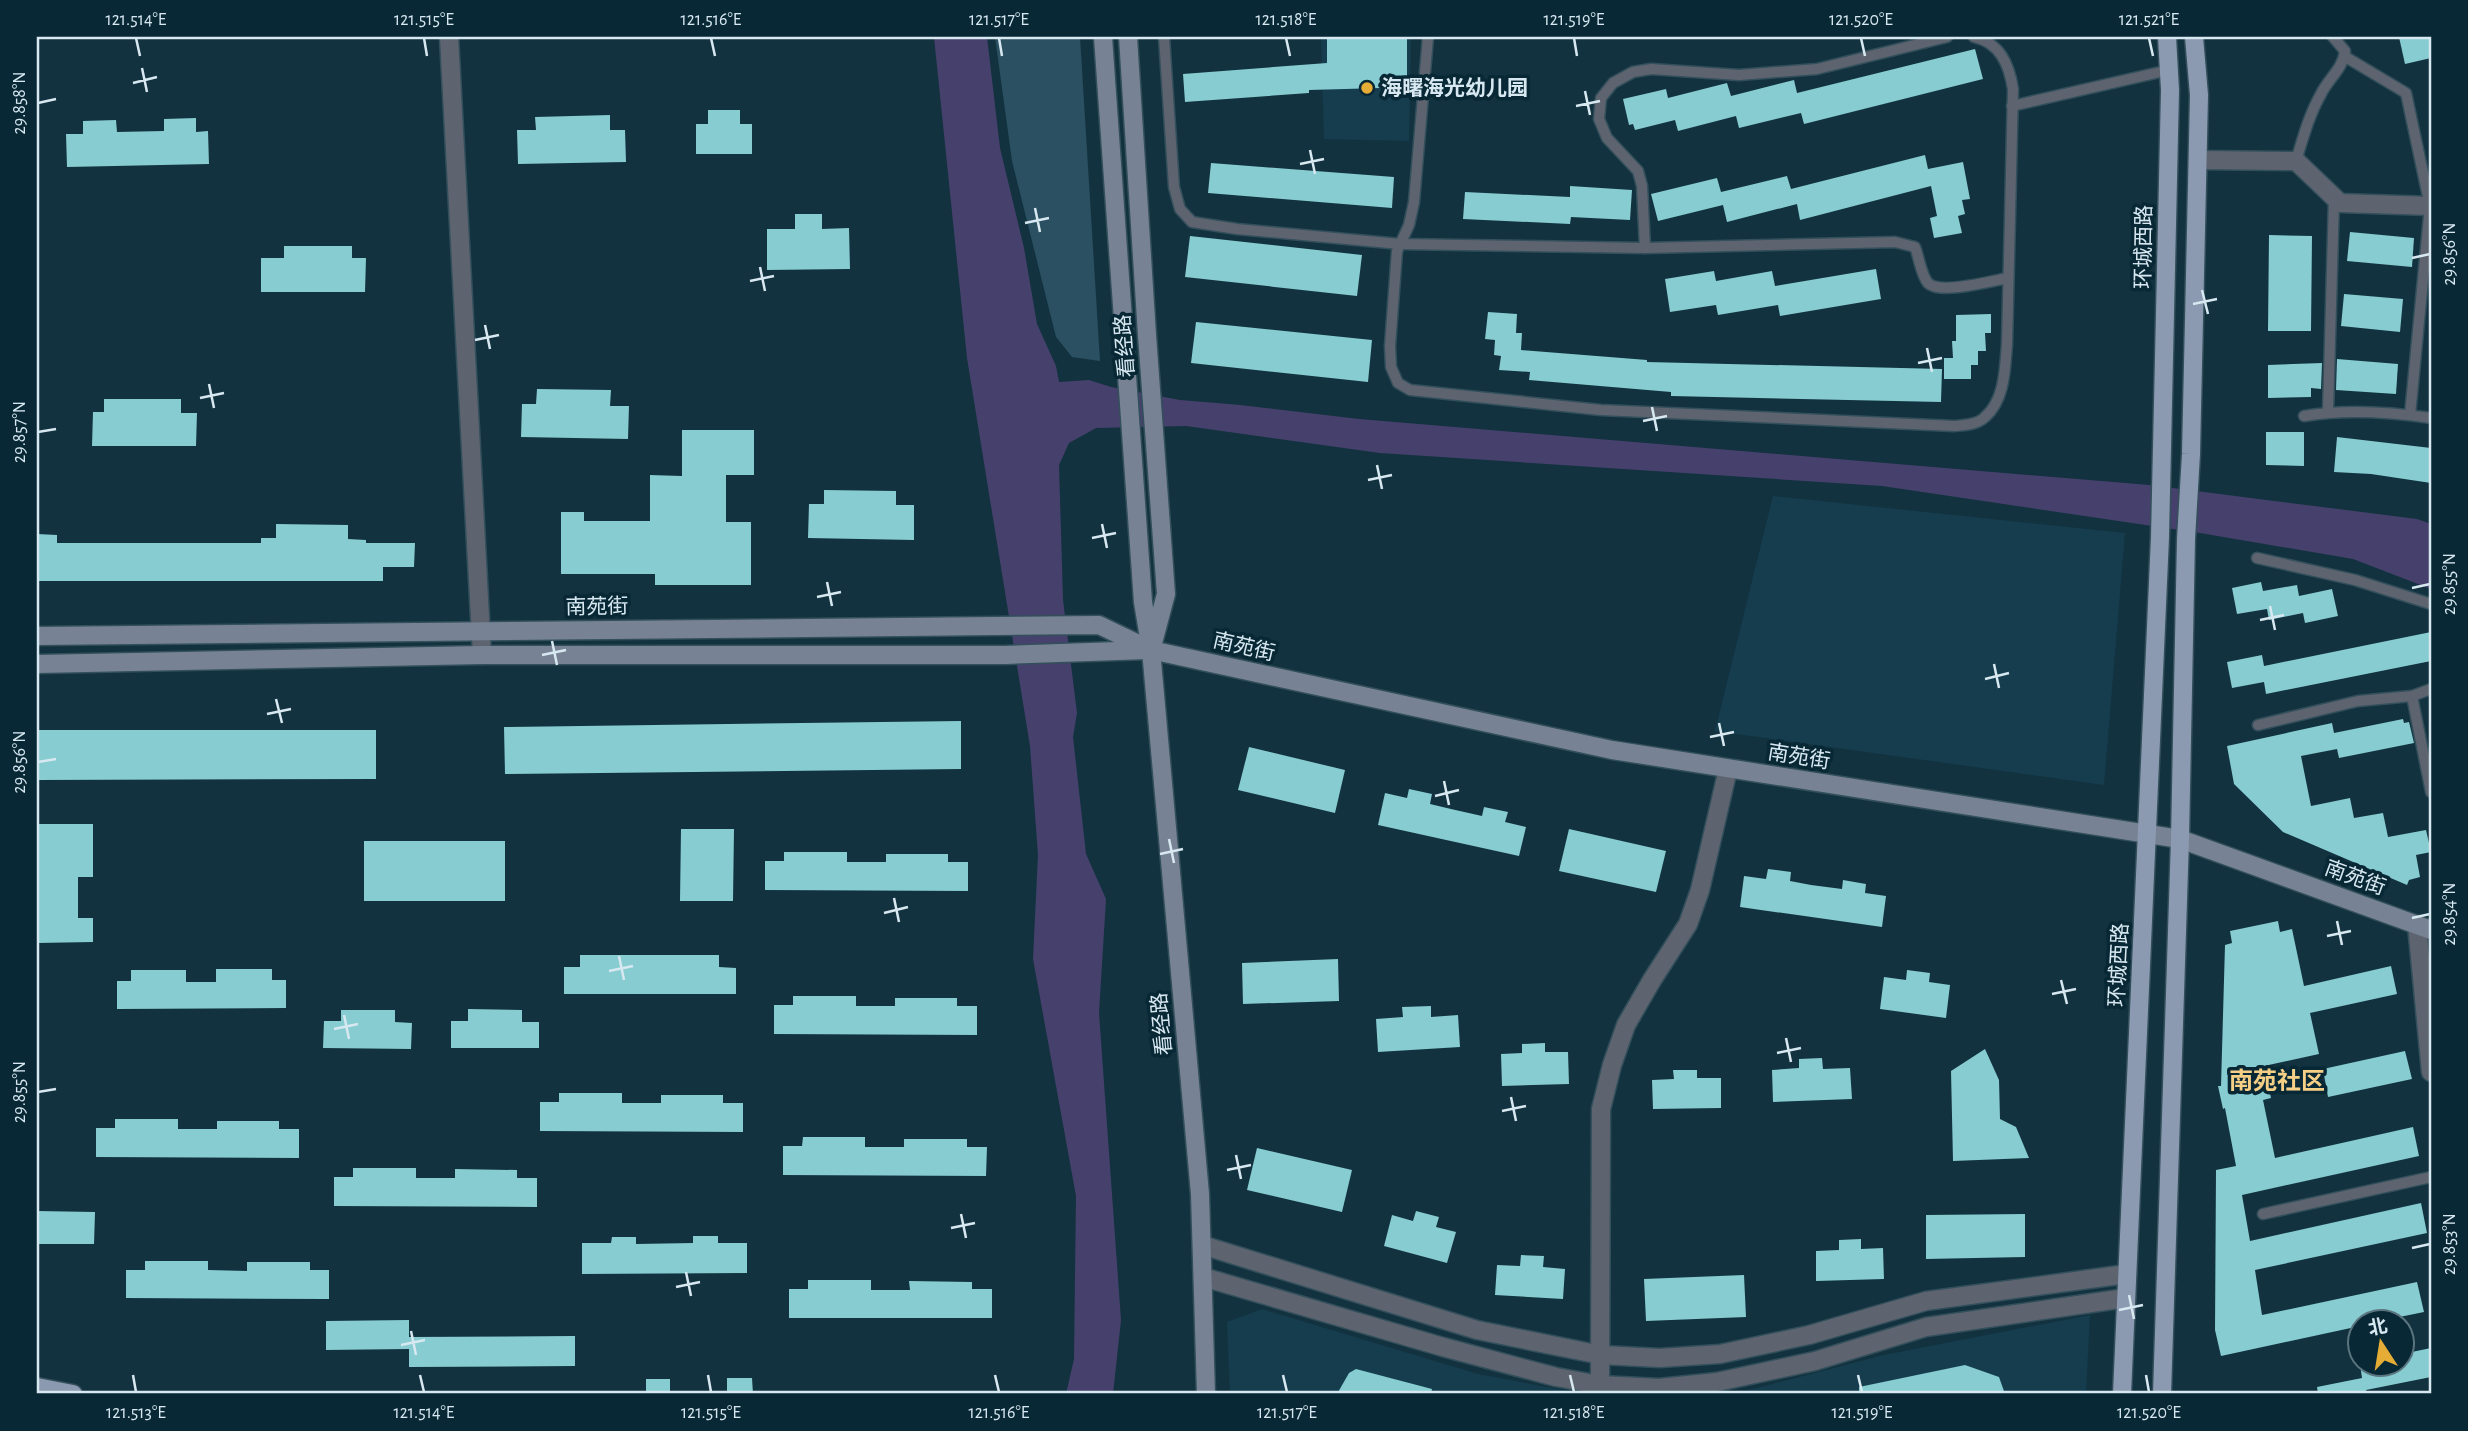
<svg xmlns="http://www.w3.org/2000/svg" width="2468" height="1431" font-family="'Alegreya Sans','Noto Sans SC',sans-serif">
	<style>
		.built { fill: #153d4e }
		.green { fill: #2a5061 }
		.water { fill: #46416c }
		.building { fill: #86ccd0 }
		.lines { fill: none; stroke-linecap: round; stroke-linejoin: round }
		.lane-casing { stroke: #324f5b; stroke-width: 13 }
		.street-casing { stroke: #324f5b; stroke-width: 21 }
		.secondary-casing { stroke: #324f5b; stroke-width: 21 }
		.primary-casing { stroke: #324f5b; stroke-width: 21 }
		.lane { stroke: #5d646f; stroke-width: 10 }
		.street { stroke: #5d646f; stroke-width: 18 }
		.secondary { stroke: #778394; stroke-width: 18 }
		.primary { stroke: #8b9ab0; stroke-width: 18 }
		.ticks { fill: none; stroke: #d7e8f1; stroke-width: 2.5 }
		.poi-dot { fill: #e6ad36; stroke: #082835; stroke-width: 2.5 }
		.labels { text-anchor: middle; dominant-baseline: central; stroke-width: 7; stroke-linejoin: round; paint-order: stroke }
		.poi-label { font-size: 21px; font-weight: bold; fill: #d7e8f1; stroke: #082835; text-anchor: start }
		.street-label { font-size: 21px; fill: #d7e8f1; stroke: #082835 }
		.quarter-label { font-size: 24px; font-weight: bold; fill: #f6cf87; stroke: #082835 }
		.neatline { fill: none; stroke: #d7e8f1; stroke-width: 2.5 }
		.ticks-label { font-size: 18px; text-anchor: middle; fill: #d7e8f1 }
	</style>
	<rect width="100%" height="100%" fill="#13323f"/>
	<g class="built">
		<path d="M1321,37h90l-2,104 -85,-2z"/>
		<path d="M1773,496l352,37 -21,252 -389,-54z"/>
		<path d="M1262,1309l216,65 106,20h-354l-3,-72z"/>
		<path d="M2090,1315l-4,79h-352l150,-39z"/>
	</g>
	<path class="green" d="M995,37h85l20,324 -28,-4 -16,-20 -44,-176z"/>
	<path class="water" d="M934,37h53l13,111 24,100 13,76 19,42 3,16 30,-2 22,7 69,13 60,5 119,14 790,66 268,34 14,5v65l-78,-30 -153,-26 -318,-47 -502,-33 -194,-27 -90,2 -27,15 -10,22 4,135 14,113 -4,24 13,117 20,45 -7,114 22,307 -8,74h-47l8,-35 2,-163 -43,-237 5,-104 -8,-109 -63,-388z"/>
	<g class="building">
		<path d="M1327,37h80v43l-27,1 1,7 -72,2v3l-124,9 -2,-28 144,-11z"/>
		<path d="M2399,37h32v21l-26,6z"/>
		<path d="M1975,49l8,30 -179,45 -3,-11 -62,15 -3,-12 -58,15 -3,-11 -40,10 -2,-6 -4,1 -6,-26 43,-10 2,9 59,-15 4,13 63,-16 3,13z"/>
		<path d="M708,110h32v14h12v30h-56v-30h12z"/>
		<path d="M610,115v15h15l1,32 -108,2 -1,-34h19l-1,-13z"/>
		<path d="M196,118v14l12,-1 1,33 -142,3 -1,-33h17v-13l33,-1 1,12 47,-1v-12z"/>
		<path d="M1925,155l3,14 35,-7 7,37 -8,1 3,14 -7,2 4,17 -28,5 -4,-20 7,-2 -6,-30 -131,34 -3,-16 -70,18 -4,-17 -65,16 -7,-27 66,-16 4,14 66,-16 4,13z"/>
		<path d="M1211,163l183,14 -2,31 -184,-15z"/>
		<path d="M1570,186l62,4 -2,30 -59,-3 -1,7 -107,-5 2,-27 105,5z"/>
		<path d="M795,214h27v15l27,-1 1,41 -83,1v-41h28z"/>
		<path d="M2350,232l64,6 -2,29 -65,-6z"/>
		<path d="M2269,235l43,1 -1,95h-43z"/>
		<path d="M1190,236l172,19 -5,41 -172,-19z"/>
		<path d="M284,246h68v12h14l-1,34h-104v-34h23z"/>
		<path d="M1876,269l5,30 -101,17 -2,-11 -60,10 -2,-10 -46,7 -5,-33 49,-8 2,10 56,-10 3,15z"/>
		<path d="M2344,294l59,5 -3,33 -59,-6z"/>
		<path d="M1488,312l29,2 -1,19h6l-1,17 126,10v2l295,7 -1,33 -270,-6v-4l-142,-12 1,-8 -31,-2 2,-14 -7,-1 1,-15 -10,-1z"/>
		<path d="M1991,314v19h-6l1,18h-8v14h-7v14h-27v-21h9l-1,-17h4v-26z"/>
		<path d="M1196,322l176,18 -4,42 -177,-19z"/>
		<path d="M2337,359l61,5 -2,30 -60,-4z"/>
		<path d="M2322,363l-1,26 -10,-1v9l-43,1v-33z"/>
		<path d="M537,389l74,1 -1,16h19l-1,33 -107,-2 1,-33h14z"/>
		<path d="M104,399h77v14h16l-1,33h-104l1,-34h11z"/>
		<path d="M682,430h72v45h-28v47h25v63h-96v-11h-94v-62h23v9h66v-46l32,1z"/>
		<path d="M2266,432h38v34l-38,-1z"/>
		<path d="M2337,437l94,11v35l-60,-9 -37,-2z"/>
		<path d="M824,490l72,1v14h18v35l-106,-2 1,-34h15z"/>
		<path d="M276,524l72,1v14l18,1v3h49l-1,24h-31v14h-346v-47l20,1v8h204v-5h15z"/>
		<path d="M2261,582l2,9 34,-6 2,11 33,-7 6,27 -33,7 -2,-10 -34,7 -2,-11 -30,5 -5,-26z"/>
		<path d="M2431,632v29l-165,33 -2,-12 -32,6 -5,-26 35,-7 2,11z"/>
		<path d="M2403,719l1,4 5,-1 5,21 -75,15 -2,-9 -36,7 10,50 39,-8 4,20 29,-5 5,24 38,-7 5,22 -15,3 4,22 -11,3 -2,5 -124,-53 -49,-48 -7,-38 105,-23 2,10z"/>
		<path d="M961,721v48l-456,5 -1,-47z"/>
		<path d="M37,730h339v49l-339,1z"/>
		<path d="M1249,747l96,23 -10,43 -97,-23z"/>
		<path d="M1409,789l23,5 -2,10 21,5 31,7 2,-9 24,5 -3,10 21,5 -7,29 -141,-31 7,-32 22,5z"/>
		<path d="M37,824h56v53h-15v41h15v24l-56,1z"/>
		<path d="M681,829h53l-1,72h-53z"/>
		<path d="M1569,829l97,22 -10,41 -97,-21z"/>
		<rect x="364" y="841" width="141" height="60"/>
		<path d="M784,852h63v10h39v-8h62v8h20v29l-203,-1v-29h19z"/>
		<path d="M1768,869l23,3 -1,9 21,4 31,4 1,-9 23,4 -1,9 21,3 -4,31 -142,-20 4,-31 22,3z"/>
		<path d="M2278,921l2,11 12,-3 12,57 87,-20 6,28 -87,19 9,41 -55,12 7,32 -8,2 12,58 138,-31 6,29 -177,39 8,46 171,-38 6,30 -172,37 7,45 155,-33 7,30 -49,10h-15v4l-139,30 -6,-26 1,-160 20,-4 -11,-58 -2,1 -5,-23h3l4,-141 7,-2 -2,-12z"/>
		<path d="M580,955h139v12l17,1v26h-172v-27h16z"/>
		<path d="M1338,959l1,42 -96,3 -1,-41z"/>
		<path d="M216,969h56v11h14v28l-169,1v-28h14v-11h55v12h30z"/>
		<path d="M1907,970l23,3 -1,9 21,3 -4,33 -66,-9 4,-32 22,3z"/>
		<path d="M793,996h63v10h39v-8h62v8h20v29l-203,-1v-29h19z"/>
		<path d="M1431,1006v11l27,-2 2,32 -82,5 -2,-33 27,-2 -1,-10z"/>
		<path d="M468,1009l54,1v12h17v26h-88v-27h17z"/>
		<path d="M341,1010h54v12l17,1 -1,26 -88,-1 1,-27h17z"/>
		<path d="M1545,1043v9h23l1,32 -67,2 -1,-32 21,-1v-9z"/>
		<path d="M1985,1049l14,31 1,39 16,8 13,31 -76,3 -2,-90z"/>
		<path d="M2405,1051l7,28 -84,18 -5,-28z"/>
		<path d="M1822,1058l1,11 27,-1 2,31 -79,3 -1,-32 27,-2v-9z"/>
		<path d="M1673,1070h24v8h24v30l-68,1 -1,-29 22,-1z"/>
		<path d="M559,1093h63v10h39v-8h62v8h20v29l-203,-1v-29h19z"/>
		<path d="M115,1119h63v10h39v-8h62v8h20v29l-203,-1v-29h19z"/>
		<path d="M803,1137h62v10h39v-8h63v8h20l-1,29 -203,-1v-29h19z"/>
		<path d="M1257,1148l95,22 -10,42 -95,-22z"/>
		<path d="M353,1168h63v10h39v-9l62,1v8h20v29l-203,-1v-29h19z"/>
		<path d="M37,1211l58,1 -1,32h-57z"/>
		<path d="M1416,1211l23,6 -3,10 20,5 -9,31 -63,-17 8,-31 21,6z"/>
		<path d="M2025,1214v43l-99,2v-44z"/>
		<path d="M693,1236h25v7h29v30l-165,1v-31h29l1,-6h24v7l57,-1z"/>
		<path d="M1861,1239v10l22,-1 1,31 -68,2v-30l23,-1v-10z"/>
		<path d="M1521,1255l23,1 -1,11 22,2 -2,30 -68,-4 2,-30 23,1z"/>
		<path d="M145,1261h63v9l39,1v-9h63v8h19v29l-203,-1v-28h19z"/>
		<path d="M1744,1275l2,42 -100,4 -2,-42z"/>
		<path d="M808,1280h63v10h39l-1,-9 63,1v7h20v29h-203v-29h19z"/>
		<path d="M409,1320v17l166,-1v30l-166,1v-18l-83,1v-29z"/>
		<path d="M2431,1348v29l-65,13 1,4h-49l-1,-7 45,-9 -2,-14h42v-10z"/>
		<path d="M1965,1365l34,12 6,17h-146v-7z"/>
		<path d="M1356,1369l76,20 -1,5h-94l12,-21z"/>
		<path d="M727,1378h25l1,16h-26z"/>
		<rect x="646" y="1379" width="24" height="15"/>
	</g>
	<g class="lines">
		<g class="lane-casing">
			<g id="lane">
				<path d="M1164,37l10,150 6,22 12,13 45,7 163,15 245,4 250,-6 20,5c4,10 6,28 13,36 11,12 64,-2 80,-5"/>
				<path d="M1428,37l-14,165 -5,23 -12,26 -7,95 1,21 7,16 12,7 191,20 353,16c10,-1 23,-1 31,-9 20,-17 20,-49 22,-73l6,-255c-4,-25 -13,-46 -39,-52"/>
				<path d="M2344,56l62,37 24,113 -20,209"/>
				<path d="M2012,106l157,-36"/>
				<path d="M2296,161c7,-23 13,-46 25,-67 7,-15 22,-25 24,-43l-12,-14"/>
				<path d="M1645,248l-3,-62 -4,-15 -31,-33 -8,-19 2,-21 12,-15 20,-11 18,-3 88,6 78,-6 130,-32"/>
				<path d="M2328,412l6,-214"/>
				<path d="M2304,416c42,-7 86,-4 127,2"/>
				<path d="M2257,558l98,22 76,24"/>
				<path d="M2412,696l19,96"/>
				<path d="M2258,725l100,-24 54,-5 19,-7"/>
				<path d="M2263,1214l168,-37"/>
			</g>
		</g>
		<g class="street-casing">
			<g id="street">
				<path d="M449,37l33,618"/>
				<path d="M2198,160l98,1 44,42 91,3"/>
				<path d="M2417,925l14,147"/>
				<path d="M1202,1245l275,85 124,25 59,3 60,-4 89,-19 117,-34 201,-27"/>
				<path d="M1203,1277l240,70 113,30 44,8 59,3 58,-6 98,-21 111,-34 200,-29"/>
				<path d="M1600,1385l1,-276 11,-44 14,-40 26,-45 36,-56 12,-34 28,-121"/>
			</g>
		</g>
		<g class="secondary-casing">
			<g id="secondary">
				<path d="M1103,37l40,565 8,48 49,544 6,200"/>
				<path d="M1128,37l19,298 19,259 -13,49"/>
				<path d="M37,636l1062,-11 52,25 461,100 568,89 251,91"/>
				<path d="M37,664l445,-9h523l143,-5"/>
			</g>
		</g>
		<g class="primary-casing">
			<g id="primary">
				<path d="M37,1387l36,7"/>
				<path d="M2122,1394l38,-857 10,-447 -3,-53"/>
				<path d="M2162,1394l18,-555 6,-300 5,-85 8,-359 -5,-58"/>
			</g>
		</g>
		<use href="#lane" class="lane"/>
		<use href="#street" class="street"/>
		<use href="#secondary" class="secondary"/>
		<use href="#primary" class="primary"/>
	</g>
	<path class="ticks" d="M136,38l4,18M424,38l3,18M711,38l4,18M999,38l3,18M1286,38l4,18M1574,38l3,18M1861,38l4,18M2149,38l4,18M142,68l5,24M133,83l24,-6M1585,91l5,24M38,103l18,-4M1576,106l24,-5M1310,150l5,24M1300,164l24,-5M1035,208l5,24M1025,223l24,-5M2412,258l18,-4M760,267l5,24M750,281l24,-5M2202,290l6,24M2193,304l24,-5M485,325l5,24M475,340l24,-5M1927,348l5,24M1918,363l24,-5M209,384l5,24M200,398l24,-5M1652,407l5,24M1643,421l24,-5M38,432l18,-3M1377,465l5,24M1368,480l24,-5M1102,524l5,24M1092,538l24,-5M827,582l5,24M2412,588l18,-4M817,597l24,-5M2270,606l5,24M2260,620l24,-5M552,641l5,24M542,655l24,-5M1994,664l5,24M1985,679l24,-6M276,699l6,24M267,714l24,-5M1719,723l5,23M1710,737l24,-5M38,762l18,-3M1444,781l5,24M1435,796l24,-6M1169,839l5,24M1160,854l23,-5M894,898l5,24M884,913l24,-6M2412,918l18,-4M2337,921l5,24M2327,936l24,-5M619,956l5,24M609,971l24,-5M2061,980l6,24M2052,994l24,-5M344,1015l5,24M334,1029l24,-5M1786,1038l5,24M1777,1053l24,-5M38,1092l18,-3M1511,1097l5,24M1502,1111l24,-5M1236,1155l5,24M1227,1170l24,-5M961,1214l5,24M951,1228l24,-5M2412,1248l18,-4M686,1272l5,24M676,1287l24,-5M2129,1295l5,24M2119,1310l24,-5M411,1331l5,24M401,1345l24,-5M133,1375l3,17M420,1375l4,17M708,1375l3,17M995,1375l4,17M1283,1375l4,17M1570,1375l4,17M1858,1375l4,17M2146,1375l3,17"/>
	<circle class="poi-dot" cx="1367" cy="88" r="7"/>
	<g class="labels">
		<g class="poi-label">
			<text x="1381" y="88">海曙海光幼儿园</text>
		</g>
		<g class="street-label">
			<text transform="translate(2144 247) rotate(-89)">环城西路</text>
			<text transform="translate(1125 346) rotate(-94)">看经路</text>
			<text transform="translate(597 607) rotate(-1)">南苑街</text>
			<text transform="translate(1244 647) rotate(13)">南苑街</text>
			<text transform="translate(1799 757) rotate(9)">南苑街</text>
			<text transform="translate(2355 878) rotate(20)">南苑街</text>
			<text transform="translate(2119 965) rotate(-87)">环城西路</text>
			<text transform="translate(1162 1024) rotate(-95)">看经路</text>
		</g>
		<g class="quarter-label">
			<text x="2277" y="1082">南苑社区</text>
		</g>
	</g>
	<rect width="2468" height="1431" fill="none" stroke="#082835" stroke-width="77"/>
	<g transform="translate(2381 1343) rotate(348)"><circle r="33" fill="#082835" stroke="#5b7580" stroke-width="2"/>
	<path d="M0-5L12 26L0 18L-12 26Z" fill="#e6ad36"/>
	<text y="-10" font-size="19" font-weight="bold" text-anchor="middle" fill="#d7e8f1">北</text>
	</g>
	<rect x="38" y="38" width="2392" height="1354" class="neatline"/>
	<g class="ticks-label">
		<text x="136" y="25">121.514°E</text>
		<text x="424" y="25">121.515°E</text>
		<text x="711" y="25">121.516°E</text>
		<text x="999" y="25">121.517°E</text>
		<text x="1286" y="25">121.518°E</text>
		<text x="1574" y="25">121.519°E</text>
		<text x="1861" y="25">121.520°E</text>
		<text x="2149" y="25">121.521°E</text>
		<text transform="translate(19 103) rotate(-90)" y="6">29.858°N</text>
		<text transform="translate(2449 254) rotate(-90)" y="6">29.856°N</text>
		<text transform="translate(19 432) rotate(-90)" y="6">29.857°N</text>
		<text transform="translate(2449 584) rotate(-90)" y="6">29.855°N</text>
		<text transform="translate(19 762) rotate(-90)" y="6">29.856°N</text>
		<text transform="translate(2449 914) rotate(-90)" y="6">29.854°N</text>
		<text transform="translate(19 1092) rotate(-90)" y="6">29.855°N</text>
		<text transform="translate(2449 1244) rotate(-90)" y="6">29.853°N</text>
		<text x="136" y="1418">121.513°E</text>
		<text x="424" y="1418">121.514°E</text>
		<text x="711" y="1418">121.515°E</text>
		<text x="999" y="1418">121.516°E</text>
		<text x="1287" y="1418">121.517°E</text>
		<text x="1574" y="1418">121.518°E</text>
		<text x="1862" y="1418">121.519°E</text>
		<text x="2149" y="1418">121.520°E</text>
	</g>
</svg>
